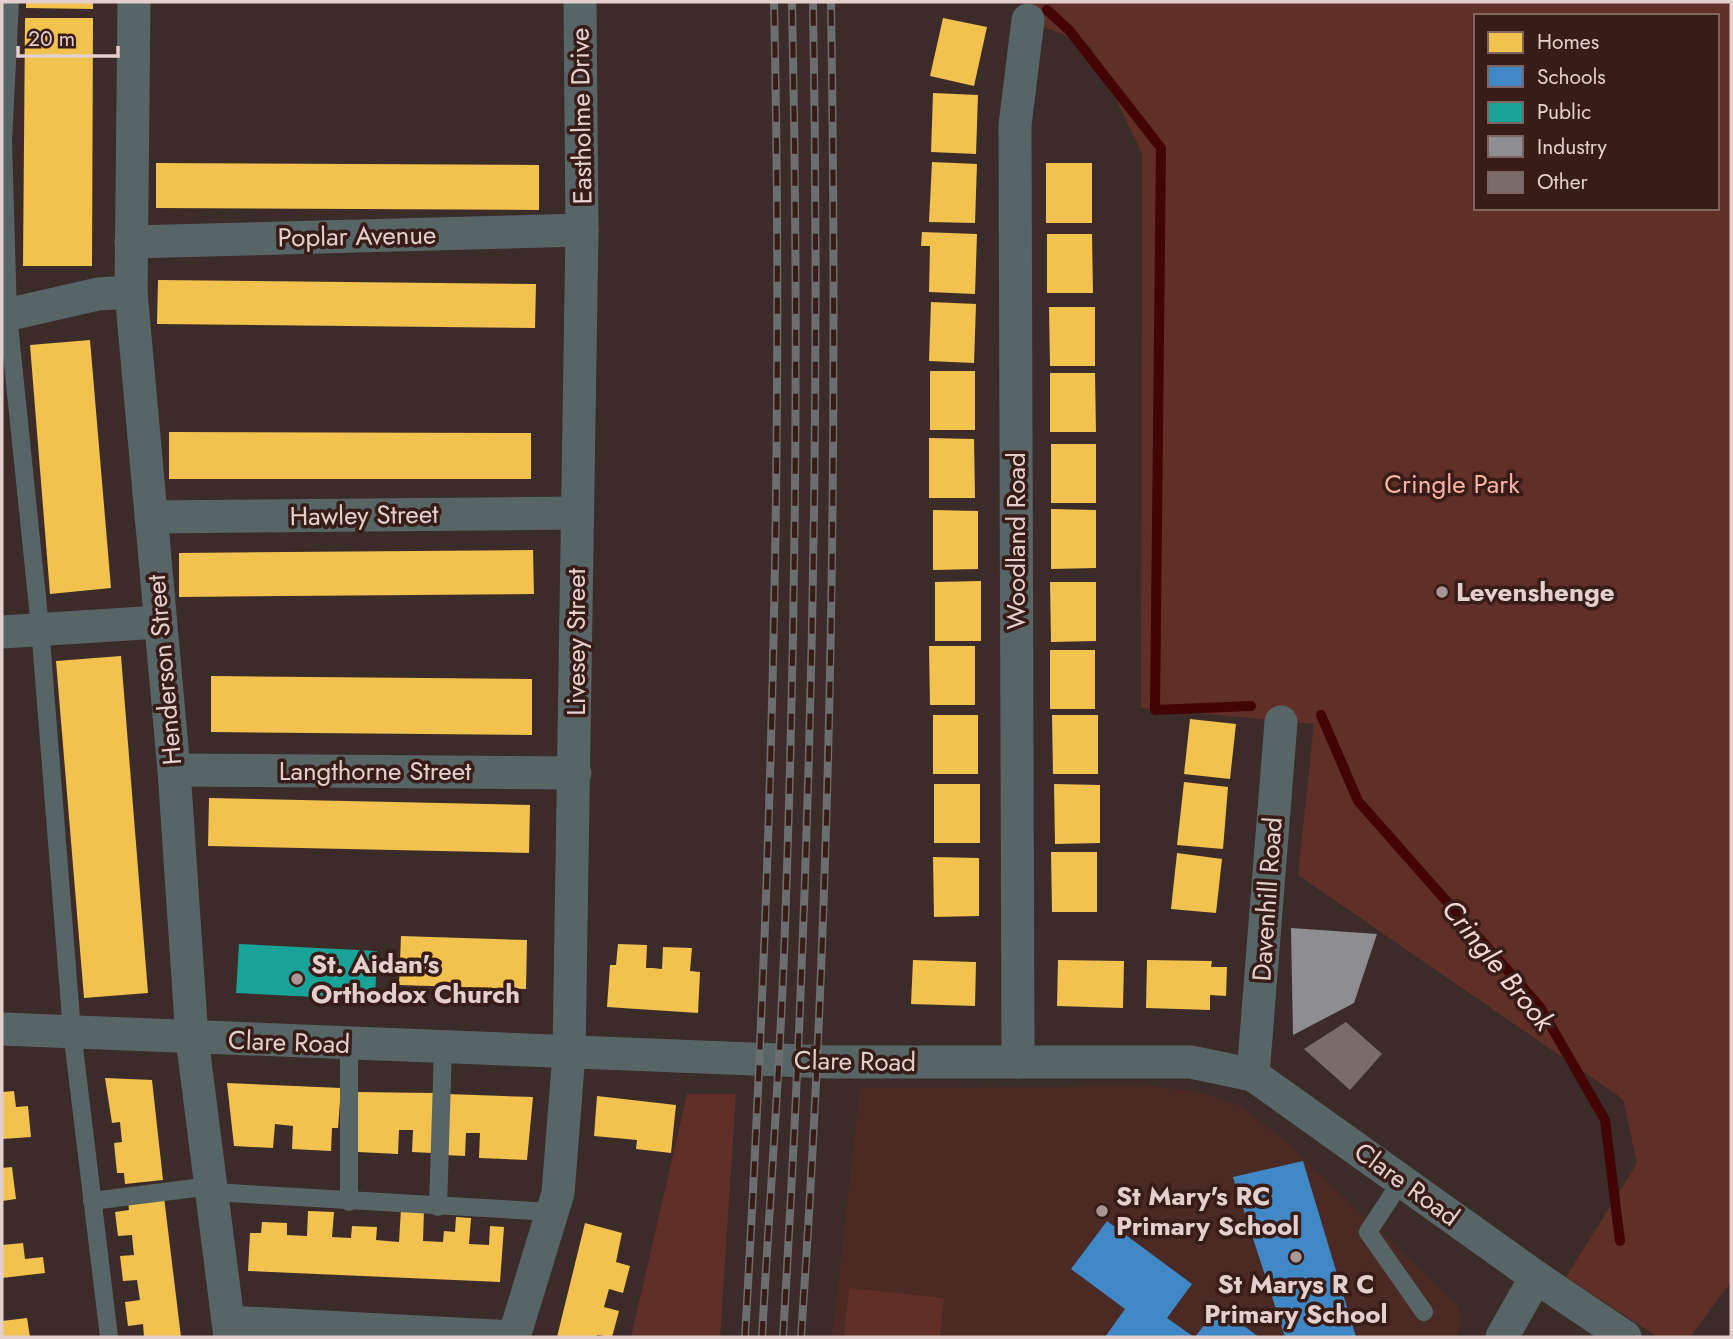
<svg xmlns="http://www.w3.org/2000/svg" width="1733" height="1339" font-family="Jost,sans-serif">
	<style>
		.built { fill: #4b2a25 }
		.green { fill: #602f27; fill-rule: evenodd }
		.homes { fill: #f2c14e }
		.schools { fill: #3f88c5 }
		.public { fill: #17a398 }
		.industry { fill: #8d8d92 }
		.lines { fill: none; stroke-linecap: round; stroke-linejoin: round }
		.stream { stroke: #420404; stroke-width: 10 }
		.building { fill: #796c69 }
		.lane { stroke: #586567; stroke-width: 18 }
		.street { stroke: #586567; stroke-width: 33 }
		.rail-casing { stroke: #6c6d6e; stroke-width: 8 }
		.rail { stroke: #371c18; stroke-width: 5; stroke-dasharray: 16; stroke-linecap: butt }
		.poi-dot { fill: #a89793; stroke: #371c18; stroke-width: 2.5 }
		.labels { text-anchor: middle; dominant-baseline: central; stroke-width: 7; stroke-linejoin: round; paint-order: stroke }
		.street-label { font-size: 26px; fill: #e3d0cc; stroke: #371c18 }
		.park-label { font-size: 26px; fill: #feb2a5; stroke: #371c18 }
		.poi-label { font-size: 26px; font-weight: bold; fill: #e3d0cc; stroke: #371c18; text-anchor: start }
		.water-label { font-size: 28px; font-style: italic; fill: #f3d8d3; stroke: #371c18 }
	</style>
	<rect width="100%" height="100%" fill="#3b2c29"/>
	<path class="built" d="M1150,1086l50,6 41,14 46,36 171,164 4,14 -6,17h-624l28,-249z"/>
	<g class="green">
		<path d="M1025,2h706v1280l-41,55h-32l-92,-60 71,-114 -14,-64 -325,-224 16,-151 -173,-16 1,-555 -52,-107 -62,-26 -6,-12zM1476,16h241v192h-241z"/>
		<path d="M687,1094h49l-16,243h-89z"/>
		<path d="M849,1288l95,10 -4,39h-96z"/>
	</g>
	<g class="homes">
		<path d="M26,2h67v7l-67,-1z"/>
		<path d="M25,18h68l-1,248h-69z"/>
		<path d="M943,18l44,9 -13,59 -44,-10z"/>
		<path d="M933,93l45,2 -2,59 -45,-2z"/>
		<path d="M932,162l45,2 -2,59 -46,-1z"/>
		<path d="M156,163l383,2v45l-383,-2z"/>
		<rect x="1046" y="163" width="46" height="60"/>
		<path d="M922,232l55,2 -2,60 -46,-2 1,-46h-9z"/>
		<path d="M1047,234h45l1,59h-46z"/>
		<path d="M158,280l378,4 -1,44 -378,-4z"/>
		<path d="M931,302l45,2 -2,59 -45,-2z"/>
		<path d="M1049,307h46v59h-45z"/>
		<path d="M90,340l21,248 -61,6 -20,-249z"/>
		<rect x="930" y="371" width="45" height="59"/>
		<path d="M1050,373h45l1,59h-46z"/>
		<path d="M169,432l362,1v46h-362z"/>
		<path d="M929,438l45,1 1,59h-46z"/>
		<rect x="1051" y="444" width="45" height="59"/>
		<path d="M1051,509l45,1v58l-45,1z"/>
		<path d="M933,510l45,1v58l-45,1z"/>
		<path d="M533,550l1,44 -355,3v-44z"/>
		<path d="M981,581v60h-46v-59z"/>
		<path d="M1050,582h46v59l-45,1z"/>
		<path d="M929,646h46v59h-45z"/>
		<rect x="1050" y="650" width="45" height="59"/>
		<path d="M121,656l27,337 -64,5 -28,-337z"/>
		<path d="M211,676l321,3v56l-321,-3z"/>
		<rect x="933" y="715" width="45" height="59"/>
		<path d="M1052,715h46v59h-45z"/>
		<path d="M1190,719l46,5 -6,55 -46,-5z"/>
		<path d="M1184,782l44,5 -5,62 -46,-4z"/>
		<rect x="934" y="784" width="46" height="59"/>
		<path d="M1054,784l46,1v58l-45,1z"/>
		<path d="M209,798l321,7 -1,48 -321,-7z"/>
		<path d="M1051,852h46v60h-45z"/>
		<path d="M1177,853l45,6 -6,54 -45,-4z"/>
		<path d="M933,857l46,1v58l-45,1z"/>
		<path d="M401,936l126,4 -1,49 -127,-4z"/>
		<path d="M618,944l29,1 -1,23h7l9,1 1,-22 29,1 -2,23 10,1 -2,41 -91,-6 3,-42h6z"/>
		<path d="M913,960l63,2 -1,44 -64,-2z"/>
		<path d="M1058,960l66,1 -1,47 -66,-2z"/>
		<path d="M1147,960l65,1 -1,6h16l-1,29 -16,-1v15l-64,-2z"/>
		<path d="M105,1078l47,2 11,100 -38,4 -1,-11h-7l-3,-30 8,-1 -2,-20 -8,1z"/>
		<path d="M227,1083l114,5 -3,40h-6l-1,23 -39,-2 1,-23 -18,-2 -2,24 -39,-2z"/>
		<path d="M14,1091l2,16 12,-1 3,31 -29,2v-47z"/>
		<path d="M355,1092l79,1 -2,60 -20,-1 1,-22h-14l-1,24 -40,-2z"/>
		<path d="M447,1094l86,3 -6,63 -48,-2 1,-25h-14l-1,23 -20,-1z"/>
		<path d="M597,1096l79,9 -5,48 -35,-4 1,-9 -43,-4z"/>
		<path d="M12,1167l4,32 -14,2v-33z"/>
		<path d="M164,1197l17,140h-37l-1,-13 -15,2 -3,-24 15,-2 -3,-20 -14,1 -3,-25 14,-1 -1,-9 -1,-11 -14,1 -3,-24 14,-2 -1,-9z"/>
		<path d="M401,1209l23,1 -1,31 20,1 1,-11 11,1 1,-15 15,1 -2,26 20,1 1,-19 14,1 -4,55 -252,-11 2,-38h11l1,-11 25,1v12l20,1 1,-25 26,1 -2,25 19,1 1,-12 25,1 -1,13 23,2z"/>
		<path d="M585,1223l37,10 -6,29 14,4 -7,27 -14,-4 -5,18 15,4 -4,15 -3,11 -15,-2v2h-40z"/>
		<path d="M23,1243l2,16 18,-2 2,16 -43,5v-33z"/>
		<path d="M27,1318l3,19h-28v-16z"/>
	</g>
	<g class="schools">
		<path d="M1303,1161l53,176h-71l-52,-160z"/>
		<path d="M1107,1221l85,63 -25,34 27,19h-89l20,-28 -54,-40z"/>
		<path d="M1218,1307l41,30h-64z"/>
	</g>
	<path class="public" d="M239,944l138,7 -2,49 -139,-7z"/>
	<path class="industry" d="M1291,928l86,6 -23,69 -61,32z"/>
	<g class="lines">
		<g class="stream">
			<path d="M1047,10l22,20 92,118 -6,562 96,-4"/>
			<path d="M1321,715l37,86 182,206 65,113 15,121"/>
		</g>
	</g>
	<path class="building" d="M1346,1022l36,32 -32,36 -46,-41z"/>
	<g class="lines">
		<g class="lane">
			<path d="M10,2l-7,139 5,174 32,312 32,404 37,306"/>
			<path d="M1402,1180l-34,52 56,80"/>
			<path d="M212,1192l340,20"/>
			<path d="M92,1201l119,-15"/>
			<path d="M349,1202v-158"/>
			<path d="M438,1207l5,-159"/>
		</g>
		<g class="street">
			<path d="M134,2l-3,290 43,478 18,268 38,299"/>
			<path d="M131,242l451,-12"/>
			<path d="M2,316l96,-22 33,-2"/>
			<path d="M151,517l426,-4"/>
			<path d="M2,632l157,-10"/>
			<path d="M174,770l401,3"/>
			<path d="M2,1029l827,33h362l62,13 283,202 89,60"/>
			<path d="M1018,1062l-3,-937 13,-105"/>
			<path d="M1253,1075l28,-353"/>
			<path d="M228,1322l286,15"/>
			<path d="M514,1337l44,-144 11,-139 13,-824 -2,-228"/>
			<path d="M1502,1337l34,-60"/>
		</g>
		<g class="rail-casing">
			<g id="rail">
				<path d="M745,1337c26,-445 39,-890 29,-1335"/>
				<path d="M762,1337c7,-127 17,-254 22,-382 12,-318 15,-635 8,-953"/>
				<path d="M783,1337c27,-445 38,-890 30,-1335"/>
				<path d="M801,1337c31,-444 37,-890 30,-1335"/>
			</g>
		</g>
		<use href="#rail" class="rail"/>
	</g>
	<g class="poi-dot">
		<circle cx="1442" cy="592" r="7"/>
		<circle cx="297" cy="979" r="7"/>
		<circle cx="1102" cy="1211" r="7"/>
		<circle cx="1296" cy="1257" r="7"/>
	</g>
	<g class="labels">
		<g class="street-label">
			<text transform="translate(581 116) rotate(-91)">Eastholme Drive</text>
			<text transform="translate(357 236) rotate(-1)">Poplar Avenue</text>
			<text transform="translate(364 515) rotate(-1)">Hawley Street</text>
			<text transform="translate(1016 541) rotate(-90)">Woodland Road</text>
			<text transform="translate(576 642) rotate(-90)">Livesey Street</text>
			<text transform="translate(164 670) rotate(-95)">Henderson Street</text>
			<text x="375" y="771">Langthorne Street</text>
			<text transform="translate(1267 899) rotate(-86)">Davenhill Road</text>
			<text transform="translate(289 1042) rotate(2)">Clare Road</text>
			<text transform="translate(855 1061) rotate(1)">Clare Road</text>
			<text transform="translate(1407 1184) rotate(36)">Clare Road</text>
		</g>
		<g class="park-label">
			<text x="1452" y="484">Cringle Park</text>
		</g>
		<g class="poi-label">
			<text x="1456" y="592">Levenshenge</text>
			<text x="311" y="964">St. Aidan's<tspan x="311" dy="30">Orthodox Church</tspan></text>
			<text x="1116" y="1196">St Mary's RC<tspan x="1116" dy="30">Primary School</tspan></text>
			<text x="1296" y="1284" text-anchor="middle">St Marys R C<tspan x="1296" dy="30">Primary School</tspan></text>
		</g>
		<g class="water-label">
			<text transform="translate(1498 965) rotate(51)">Cringle Brook</text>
		</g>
	</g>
	<rect width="1733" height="1339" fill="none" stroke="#e3d0cc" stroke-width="7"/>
	<rect x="1474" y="14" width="245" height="196" fill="#371c18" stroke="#7c6460" stroke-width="2"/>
	<rect x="1488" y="32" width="35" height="21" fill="#f2c14e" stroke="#7c6460" stroke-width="2"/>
	<text x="1537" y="49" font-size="21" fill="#e3d0cc">Homes</text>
	<rect x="1488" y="66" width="35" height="21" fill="#3f88c5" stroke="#7c6460" stroke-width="2"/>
	<text x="1537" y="84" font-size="21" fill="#e3d0cc">Schools</text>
	<rect x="1488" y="102" width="35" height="21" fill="#17a398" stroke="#7c6460" stroke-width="2"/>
	<text x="1537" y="119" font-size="21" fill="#e3d0cc">Public</text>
	<rect x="1488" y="136" width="35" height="21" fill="#8d8d92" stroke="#7c6460" stroke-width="2"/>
	<text x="1537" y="154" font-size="21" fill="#e3d0cc">Industry</text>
	<rect x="1488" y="172" width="35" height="21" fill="#796c69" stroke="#7c6460" stroke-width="2"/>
	<text x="1537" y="189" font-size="21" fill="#e3d0cc">Other</text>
	<path d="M18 46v10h100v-10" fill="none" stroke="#e3d0cc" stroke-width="3.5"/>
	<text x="28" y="46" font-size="21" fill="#e3d0cc" stroke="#371c18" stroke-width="5" paint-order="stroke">20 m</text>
</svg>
